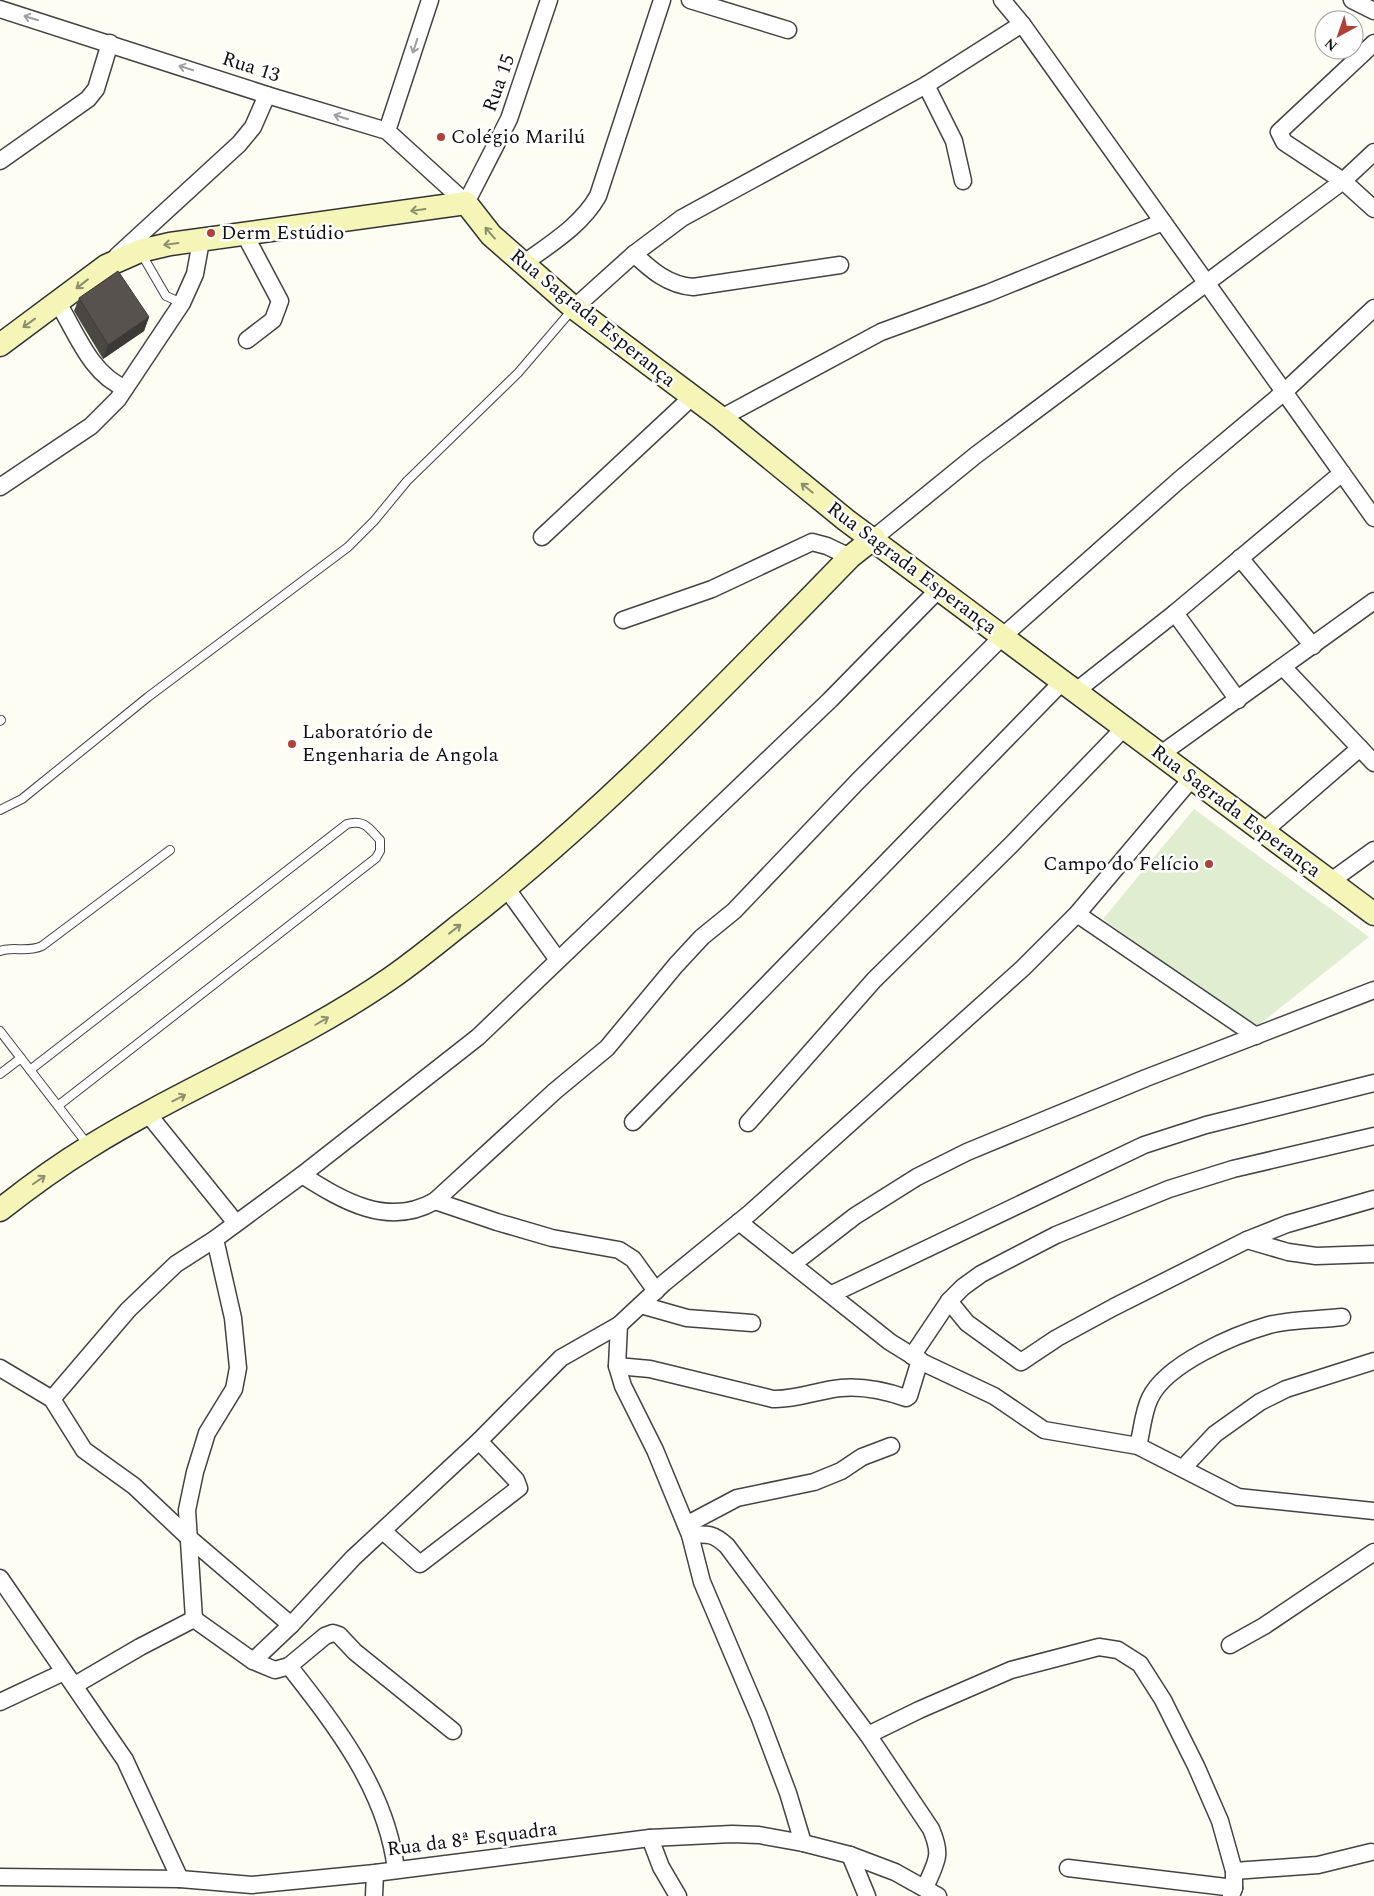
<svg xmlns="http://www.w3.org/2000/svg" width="1374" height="1896" font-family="Spectral,serif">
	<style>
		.pitch { fill: #e0edd1 }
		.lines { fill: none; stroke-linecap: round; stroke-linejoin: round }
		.lane-casing { stroke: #434343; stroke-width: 10 }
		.street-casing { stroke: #434343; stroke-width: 19 }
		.secondary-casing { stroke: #323232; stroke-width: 25 }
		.lane { stroke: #fff; stroke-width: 8 }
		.street { stroke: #fff; stroke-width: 16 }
		.secondary { stroke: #f4f5b7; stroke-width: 22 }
		.wall { fill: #4b4742 }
		.shaded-wall { fill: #3d3936 }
		.building { fill: #57524d; stroke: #3d3936 }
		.oneway { stroke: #9f9f9f }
		.oneway2 { stroke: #8d8e6c }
		.poi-dot { fill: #af4138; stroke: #fff; stroke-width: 2 }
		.labels { text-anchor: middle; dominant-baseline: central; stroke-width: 5; stroke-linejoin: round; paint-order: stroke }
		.street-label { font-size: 20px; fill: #101010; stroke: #fff }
		.poi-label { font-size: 20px; fill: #101010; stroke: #fff; text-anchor: start }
	</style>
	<rect width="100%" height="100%" fill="#fdfdf4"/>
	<path class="pitch" d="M1194,809l175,128 -114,91 -152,-109z"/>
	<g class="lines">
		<g class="lane-casing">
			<g id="lane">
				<path d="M141,253l25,43 16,7"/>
				<path d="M0,721l1,-1"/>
				<path d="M0,810l22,-11 126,-102 200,-150 26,-26 33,-40 111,-108 54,-63"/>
				<path d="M0,951c13,-5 27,2 42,-5l128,-96"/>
				<path d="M0,1031l88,114"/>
				<path d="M30,1070l317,-246c17,-5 22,4 33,16v11l-4,7 -317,247"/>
				<path d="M0,1074l21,-16"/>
			</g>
		</g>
		<g class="street-casing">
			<g id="street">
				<path d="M690,0l98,30"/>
				<path d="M1002,0l20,24 352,494"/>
				<path d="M1352,0l22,11"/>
				<path d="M0,9l267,86 120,36 79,72 43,-84 40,-119"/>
				<path d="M1374,43l-95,89 5,10 59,39 31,28"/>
				<path d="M926,85l28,56 9,40"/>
				<path d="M387,131l43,-131"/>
				<path d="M0,161l88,-62 8,-10 14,-46"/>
				<path d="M245,235l35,66 -7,19 -26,20"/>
				<path d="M634,254c17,16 34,31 59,33l147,-22"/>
				<path d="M117,256l122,-112 14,-17 14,-32"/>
				<path d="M523,264c27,-20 58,-38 75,-68l64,-196"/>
				<path d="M58,303c18,29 33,72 67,85"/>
				<path d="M574,308l60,-54 48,-36 244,-133 96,-61"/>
				<path d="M721,418l160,-86 107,-39 175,-71"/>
				<path d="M0,487l91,-61 27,-27 64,-96 13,-29 6,-33"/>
				<path d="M542,537l150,-140"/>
				<path d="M874,538l102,-83 367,-274 31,-29"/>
				<path d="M1240,558l73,88"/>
				<path d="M1175,613l63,87"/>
				<path d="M623,620l89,-31 100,-47 15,4 23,11"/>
				<path d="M1283,667l91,96"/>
				<path d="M1076,691l99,-78 167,-140"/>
				<path d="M1161,754l213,-153"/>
				<path d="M1264,831l96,-83"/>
				<path d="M1331,881l43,-31"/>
				<path d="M507,889l51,71"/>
				<path d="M1077,914l179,122"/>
				<path d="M148,1114l88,109"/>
				<path d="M633,1122l430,-441"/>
				<path d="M748,1123l126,-143 137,-135 114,-118"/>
				<path d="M302,1175c41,26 86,53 133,26l120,-110 52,-43 69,-83 26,-28 32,-26 124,-130 145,-145 175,-155 106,-89 90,-84"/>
				<path d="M435,1201l62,21 55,16 67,12 14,9 23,32"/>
				<path d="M739,1222l151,120 34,21 70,33 50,34 94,16 100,51 136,14"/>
				<path d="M1247,1240l41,12 28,4 58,-2"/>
				<path d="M793,1264l62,-48 62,-39 50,-25 179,-74 228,-88"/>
				<path d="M832,1294l312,-149 62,-20 168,-42"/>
				<path d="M949,1301l18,22 54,39 36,-24 57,-31 133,-67 40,-16 87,-25"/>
				<path d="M641,1305l46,13 65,5"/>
				<path d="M619,1325l-2,41 6,20 32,64 35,85 12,47 57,134 29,77 15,50"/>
				<path d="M912,1356l37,-55 14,-14 18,-13 75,-39 113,-46 64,-20 141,-33"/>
				<path d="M617,1366l33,3 123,30c24,1 45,-9 68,-11 22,-2 45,3 65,10l3,-2 11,-36"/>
				<path d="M0,1368l52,31 32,51 50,36 54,51 103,88"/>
				<path d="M52,1399l76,-89 48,-46 39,-25 87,-64 176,-138 352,-337 110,-112"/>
				<path d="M1138,1446c4,-15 5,-34 12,-48 16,-34 84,-63 119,-73 23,-6 49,-5 73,-8"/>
				<path d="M1183,1468l32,-34 45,-32 26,-13 88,-28"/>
				<path d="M686,1525l51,-27 77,-16 27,-11 21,-14 29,-11"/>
				<path d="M384,1532l36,32 99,-76 -3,-8 -37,-39"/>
				<path d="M690,1535c18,-1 23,-2 37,11l141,189 63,94c12,28 5,32 -6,59"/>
				<path d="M0,1578l125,182 55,119"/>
				<path d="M194,1619l59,42 22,9 14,-4c47,60 98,125 107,204"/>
				<path d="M1230,1645l34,-19 110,-74"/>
				<path d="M253,1661l38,-36 62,-67 126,-117 82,-83 58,-33 45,-42 86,-70 273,-245 54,-54 115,-136"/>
				<path d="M289,1666l36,-30 8,-3 6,2 16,17 98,79"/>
				<path d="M75,1685l65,-38 54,-28 -7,-109 8,-38 12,-39 27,-44 4,-21 -5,-50 -18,-79"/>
				<path d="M0,1702l64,-30"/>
				<path d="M868,1735l51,-25 92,-40 88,-23 19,3 22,14 23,36 33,66 24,55 14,50v17l-3,8"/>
				<path d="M650,1838l11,29 17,29"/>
				<path d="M850,1855l17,41"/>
				<path d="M1068,1868l166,20"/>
				<path d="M1234,1871l84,-6 53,-13"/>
				<path d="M0,1877l180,2 72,6 123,-12 275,-35 82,-4 27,1 44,8 47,12 45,17 43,24"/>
				<path d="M374,1896l1,-23"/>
			</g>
		</g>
		<g class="secondary-casing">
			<g id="secondary">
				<path d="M0,345l106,-79 34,-15 30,-7 296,-41 25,32 83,73 147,110 125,102 528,394"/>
				<path d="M0,1210c29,-23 58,-44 89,-63 98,-61 207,-103 302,-169 23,-16 44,-33 65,-50 144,-111 268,-242 394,-371l24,-19"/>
			</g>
		</g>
		<use href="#lane" class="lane"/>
		<use href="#street" class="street"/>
		<use href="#secondary" class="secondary"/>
	</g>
	<path class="wall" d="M79,298l70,19 -5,14 -41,28 -29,-48z"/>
	<path class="shaded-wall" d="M149,317l-5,14 -41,28 5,-14z"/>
	<path class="building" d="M118,271l31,46 -41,28 -29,-47z"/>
	<defs><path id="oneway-shaft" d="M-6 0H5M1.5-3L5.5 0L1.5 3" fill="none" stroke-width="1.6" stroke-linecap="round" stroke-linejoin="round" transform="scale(1.25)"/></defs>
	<g class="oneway">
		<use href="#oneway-shaft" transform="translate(31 18) rotate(-163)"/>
		<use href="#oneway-shaft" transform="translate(415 46) rotate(108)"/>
		<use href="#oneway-shaft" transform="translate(186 68) rotate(-162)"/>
		<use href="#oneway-shaft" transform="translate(341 117) rotate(-163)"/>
	</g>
	<g class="oneway2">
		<use href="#oneway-shaft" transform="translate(418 210) rotate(172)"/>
		<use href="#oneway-shaft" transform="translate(490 233) rotate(-131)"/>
		<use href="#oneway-shaft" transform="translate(171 244) rotate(172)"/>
		<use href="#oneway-shaft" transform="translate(82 284) rotate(142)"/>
		<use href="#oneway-shaft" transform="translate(29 323) rotate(144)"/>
		<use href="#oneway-shaft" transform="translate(807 488) rotate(-141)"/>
		<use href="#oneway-shaft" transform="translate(455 929) rotate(-38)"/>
		<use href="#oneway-shaft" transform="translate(322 1021) rotate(-30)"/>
		<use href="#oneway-shaft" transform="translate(179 1098) rotate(-27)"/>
		<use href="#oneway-shaft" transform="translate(39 1180) rotate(-35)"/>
	</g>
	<g class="poi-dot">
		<circle cx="441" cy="137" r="5"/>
		<circle cx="211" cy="233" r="5"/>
		<circle cx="292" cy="744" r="5"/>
		<circle cx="1209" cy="864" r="5"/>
	</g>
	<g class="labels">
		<g class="street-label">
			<text transform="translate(251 67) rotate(18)">Rua 13</text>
			<text transform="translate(499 83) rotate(-70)">Rua 15</text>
			<text transform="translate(593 318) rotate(39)">Rua Sagrada Esperança</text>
			<text transform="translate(912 568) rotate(37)">Rua Sagrada Esperança</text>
			<text transform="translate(1236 811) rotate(37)">Rua Sagrada Esperança</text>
			<text transform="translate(472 1839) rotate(-7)">Rua da 8ª Esquadra</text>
		</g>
		<g class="poi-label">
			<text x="451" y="137">Colégio Marilú</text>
			<text x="221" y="233">Derm Estúdio</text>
			<text x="302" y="732">Laboratório de<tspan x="302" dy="23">Engenharia de Angola</tspan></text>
			<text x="1199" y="864" text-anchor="end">Campo do Felício</text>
		</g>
	</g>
	<g transform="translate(1339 35) rotate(220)"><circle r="24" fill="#ffffff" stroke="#9f9f9f"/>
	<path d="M0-4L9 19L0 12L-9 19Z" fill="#af4138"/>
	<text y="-8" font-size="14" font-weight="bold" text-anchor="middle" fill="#101010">N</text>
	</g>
</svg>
